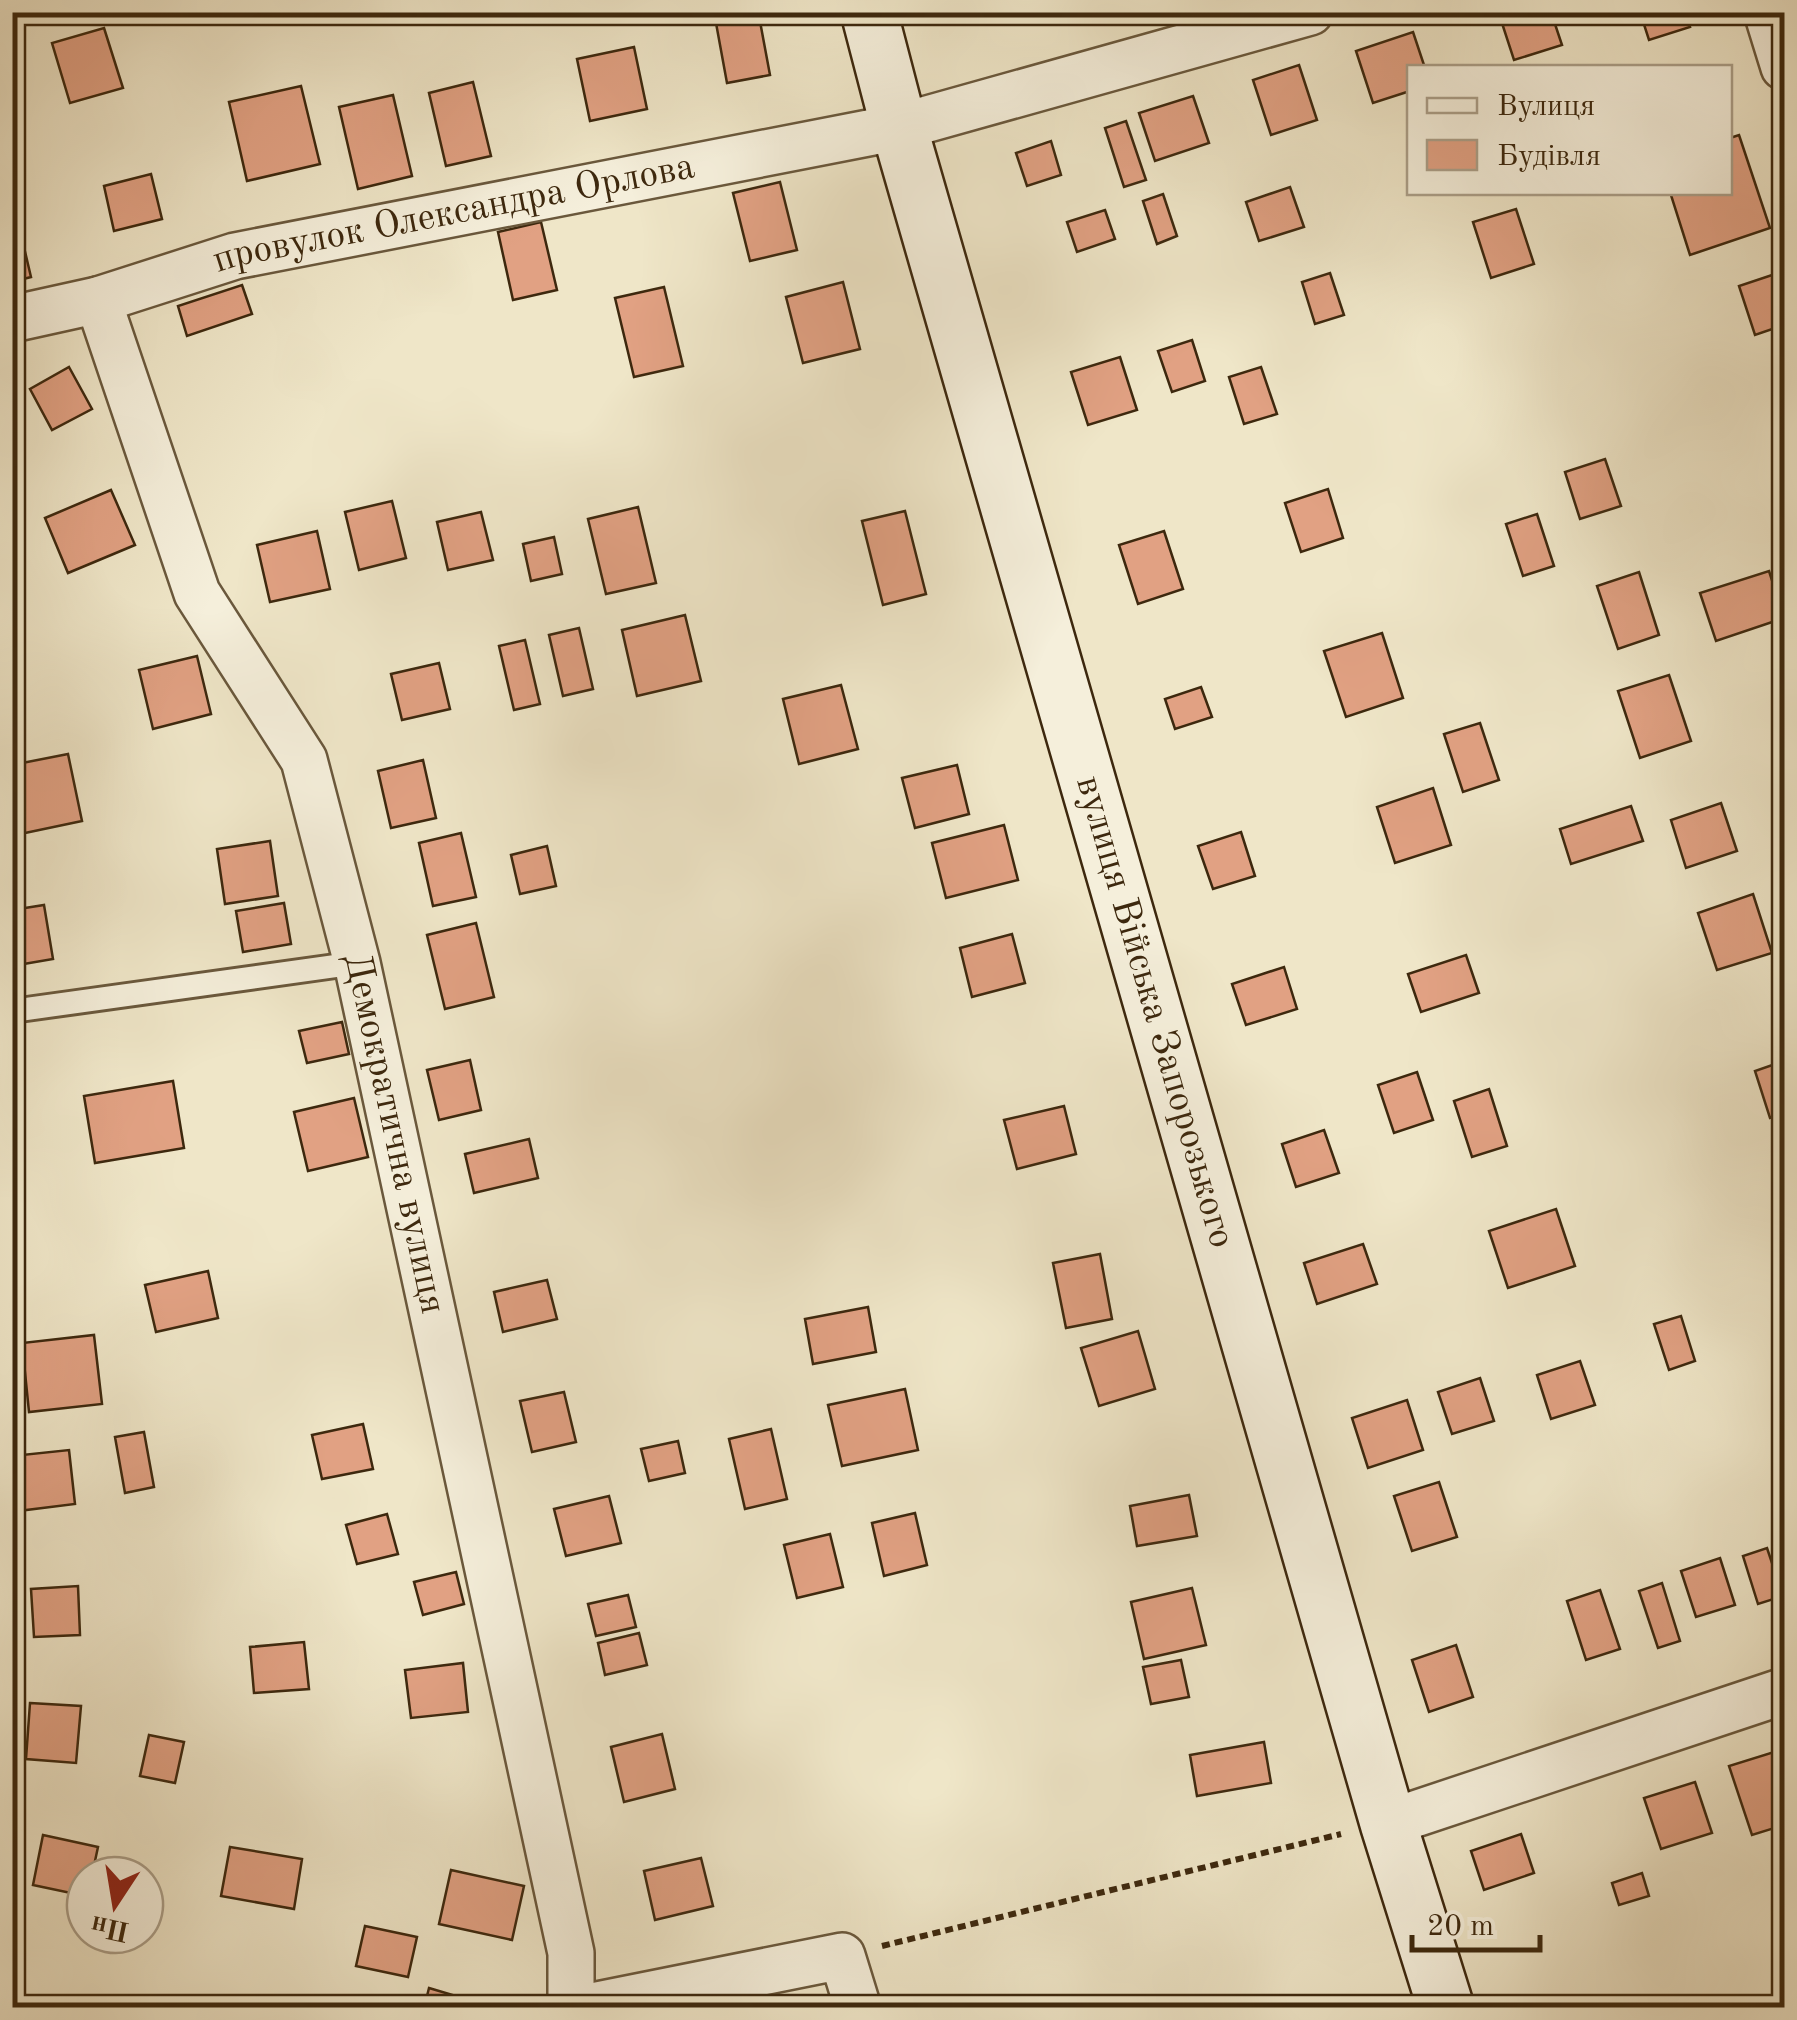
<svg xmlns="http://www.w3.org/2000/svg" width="1797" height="2020" font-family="'Old Standard TT',serif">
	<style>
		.building { fill: #e1a183; stroke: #3d280e; stroke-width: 2.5 }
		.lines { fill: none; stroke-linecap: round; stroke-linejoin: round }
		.lane-casing { stroke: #6a583c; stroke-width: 28 }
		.street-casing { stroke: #6a583c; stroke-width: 50 }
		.secondary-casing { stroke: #3d280e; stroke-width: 60 }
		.path { stroke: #3d280e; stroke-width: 6; stroke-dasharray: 8 5; stroke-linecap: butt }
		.lane { stroke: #f5efdb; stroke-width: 22 }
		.street { stroke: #f5efdb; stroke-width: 45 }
		.secondary { stroke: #f5efdb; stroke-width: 55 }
		.labels { text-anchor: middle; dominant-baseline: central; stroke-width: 10; stroke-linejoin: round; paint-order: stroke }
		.street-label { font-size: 38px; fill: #3d280e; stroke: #f5efdb }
	</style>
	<rect width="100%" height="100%" fill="#efe6c8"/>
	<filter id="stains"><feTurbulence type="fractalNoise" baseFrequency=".002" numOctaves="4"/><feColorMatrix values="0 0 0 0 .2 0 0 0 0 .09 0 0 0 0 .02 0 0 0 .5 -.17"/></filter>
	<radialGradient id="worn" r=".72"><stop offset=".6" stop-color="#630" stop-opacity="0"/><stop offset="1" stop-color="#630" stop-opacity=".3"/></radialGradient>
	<g class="building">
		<path d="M646,12h57l-56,10z"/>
		<path d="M1516,12h35l11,33 -48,15 -14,-43z"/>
		<path d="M1640,12h45l5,15 -41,13z"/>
		<path d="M759,16l11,59 -43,8 -11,-60z"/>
		<path d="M104,28l19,60 -53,15 -18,-60z"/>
		<path d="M1413,32l12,36h-15v23l-37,12 -17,-52z"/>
		<path d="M634,47l13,62 -57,12 -13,-62z"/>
		<path d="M1299,65l18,55 -46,15 -18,-55z"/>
		<path d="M473,82l18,74 -45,10 -17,-73z"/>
		<path d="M301,86l19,78 -73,17 -18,-79z"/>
		<path d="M393,95l19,81 -54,13 -19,-82z"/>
		<path d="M1193,96l16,47 -54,18 -16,-48z"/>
		<path d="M1126,121l20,59 -22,7 -19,-59z"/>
		<path d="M1739,135l31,93 -80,27 -20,-63h60v-54z"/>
		<path d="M1051,141l10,34 -34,11 -11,-33z"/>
		<path d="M151,174l11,45 -48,12 -10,-45z"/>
		<path d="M780,182l17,68 -47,11 -17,-68z"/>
		<path d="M1290,187l14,40 -45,14 -13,-39z"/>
		<path d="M1163,194l14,42 -20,8 -14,-43z"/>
		<path d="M12,209h3l16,68 -19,5z"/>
		<path d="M1516,209l18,55 -43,14 -18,-56z"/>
		<path d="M1105,210l10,29 -38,13 -10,-30z"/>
		<path d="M541,222l16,68 -44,10 -15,-68z"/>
		<path d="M1784,271v54l-29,10 -16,-49z"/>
		<path d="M1330,273l14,42 -29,9 -13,-42z"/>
		<path d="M843,282l17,67 -57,14 -17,-66z"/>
		<path d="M242,285l10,29 -65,22 -9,-30z"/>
		<path d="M664,287l19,79 -49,11 -19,-79z"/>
		<path d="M1192,340l13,41 -33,11 -14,-41z"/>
		<path d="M1120,357l17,53 -49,15 -17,-53z"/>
		<path d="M69,367l23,42 -40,21 -22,-41z"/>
		<path d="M1261,367l16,47 -33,10 -15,-47z"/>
		<path d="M1605,459l16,47 -41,13 -15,-47z"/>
		<path d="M1328,489l15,49 -42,14 -16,-49z"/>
		<path d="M111,490l24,55 -67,28 -23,-55z"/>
		<path d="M392,501l14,57 -47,12 -14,-58z"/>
		<path d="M638,507l18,76 -50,11 -18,-75z"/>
		<path d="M905,511l21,83 -43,11 -21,-84z"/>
		<path d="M481,512l12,48 -45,10 -11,-48z"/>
		<path d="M1537,514l17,52 -31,10 -17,-52z"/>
		<path d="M317,531l13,58 -60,13 -13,-57z"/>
		<path d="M1164,531l19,58 -45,15 -19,-59z"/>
		<path d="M554,537l8,37 -31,7 -8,-37z"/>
		<path d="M1769,571l15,47 -68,23 -16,-48z"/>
		<path d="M1639,572l20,63 -41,14 -21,-63z"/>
		<path d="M685,615l16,66 -64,15 -15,-66z"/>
		<path d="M579,628l14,61 -30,7 -14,-61z"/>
		<path d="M1382,633l21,65 -57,19 -22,-66z"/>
		<path d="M525,640l15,64 -26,6 -15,-64z"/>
		<path d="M197,656l14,58 -58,15 -14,-59z"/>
		<path d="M439,663l11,46 -48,11 -11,-46z"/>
		<path d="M1669,675l22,66 -51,17 -22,-67z"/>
		<path d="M841,685l17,64 -59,15 -16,-65z"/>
		<path d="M1201,687l11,30 -37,12 -10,-30z"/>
		<path d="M1480,723l19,57 -36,12 -19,-58z"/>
		<path d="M68,754l14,67 -57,12 -13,-68z"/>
		<path d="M423,760l13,58 -45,10 -13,-57z"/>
		<path d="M957,765l12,49 -54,14 -13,-50z"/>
		<path d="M1433,788l18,57 -56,18 -18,-56z"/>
		<path d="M1721,803l16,48 -51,17 -15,-48z"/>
		<path d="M1631,806l12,35 -72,23 -11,-35z"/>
		<path d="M1004,825l14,55 -72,18 -14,-55z"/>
		<path d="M1241,832l14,44 -42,13 -15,-43z"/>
		<path d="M461,833l15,64 -43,9 -14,-63z"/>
		<path d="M270,841l8,55 -53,8 -8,-55z"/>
		<path d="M547,846l9,40 -36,8 -9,-39z"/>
		<path d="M1753,894l19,59 -55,17 -19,-57z"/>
		<path d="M284,903l7,41 -48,8 -7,-41z"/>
		<path d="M44,905l9,54 -41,7v-56z"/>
		<path d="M476,923l18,74 -49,12 -18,-74z"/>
		<path d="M1012,934l13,49 -53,14 -12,-49z"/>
		<path d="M1466,955l13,38 -58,19 -13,-38z"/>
		<path d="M1284,967l13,42 -51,16 -14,-41z"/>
		<path d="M342,1022l7,32 -42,9 -8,-32z"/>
		<path d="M470,1060l11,50 -42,10 -12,-50z"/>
		<path d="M1784,1061v52l-14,5 -15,-47z"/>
		<path d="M1417,1072l16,48 -39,13 -16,-48z"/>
		<path d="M173,1081l11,67 -89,15 -11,-67z"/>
		<path d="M1489,1089l18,57 -35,11 -18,-56z"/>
		<path d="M354,1098l14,59 -60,14 -14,-59z"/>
		<path d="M1064,1106l12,48 -59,15 -13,-49z"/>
		<path d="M1324,1130l15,43 -43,14 -14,-43z"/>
		<path d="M529,1139l9,39 -64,15 -9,-39z"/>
		<path d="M1784,1148v34l-10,-31z"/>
		<path d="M1556,1209l19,57 -67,22 -19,-57z"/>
		<path d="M1363,1244l14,40 -60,20 -13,-41z"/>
		<path d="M1100,1254l12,65 -46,9 -13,-65z"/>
		<path d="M208,1271l10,47 -62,14 -11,-47z"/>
		<path d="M547,1280l10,39 -54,13 -9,-40z"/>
		<path d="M868,1307l8,45 -63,12 -8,-45z"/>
		<path d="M1681,1316l14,45 -26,9 -15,-46z"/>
		<path d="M1138,1331l17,58 -56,17 -18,-58z"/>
		<path d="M94,1335l8,69 -73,8 -7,-69z"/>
		<path d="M1580,1361l15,44 -44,14 -14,-44z"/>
		<path d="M1480,1378l14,43 -42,13 -14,-42z"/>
		<path d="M905,1389l13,61 -76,16 -14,-61z"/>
		<path d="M564,1392l12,50 -44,10 -12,-51z"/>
		<path d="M1407,1400l16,50 -55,18 -16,-50z"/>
		<path d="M363,1424l10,45 -51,10 -10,-44z"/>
		<path d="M771,1429l16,70 -42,10 -16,-70z"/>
		<path d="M144,1432l10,55 -29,6 -10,-56z"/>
		<path d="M678,1441l7,32 -36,8 -8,-32z"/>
		<path d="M69,1450l6,54 -57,7 -6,-55z"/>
		<path d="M1439,1482l18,55 -45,14 -18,-55z"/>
		<path d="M1189,1495l8,41 -60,10 -7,-40z"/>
		<path d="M609,1496l12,47 -55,13 -12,-47z"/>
		<path d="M915,1513l12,52 -43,11 -12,-53z"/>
		<path d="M387,1514l11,40 -41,10 -11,-39z"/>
		<path d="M830,1534l13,53 -46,11 -13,-53z"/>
		<path d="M1767,1548l16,48 -25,8 -15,-48z"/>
		<path d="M1720,1558l15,47 -39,12 -15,-46z"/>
		<path d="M456,1572l8,32 -41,11 -9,-33z"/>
		<path d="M1662,1583l18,58 -22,7 -19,-57z"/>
		<path d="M78,1586l2,49 -46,2 -3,-48z"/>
		<path d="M1192,1588l14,57 -62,14 -13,-57z"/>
		<path d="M1600,1590l20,59 -34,11 -19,-59z"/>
		<path d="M628,1595l8,32 -40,9 -8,-32z"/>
		<path d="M639,1633l8,32 -42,10 -7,-32z"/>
		<path d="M304,1642l5,47 -55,4 -4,-46z"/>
		<path d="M1456,1645l17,52 -44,15 -17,-52z"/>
		<path d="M1181,1660l8,37 -38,7 -8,-37z"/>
		<path d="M463,1663l5,49 -57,6 -6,-48z"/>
		<path d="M30,1703l51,3 -5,57 -50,-4z"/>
		<path d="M662,1734l13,55 -51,13 -13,-55z"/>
		<path d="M149,1735l35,7 -9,41 -35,-7z"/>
		<path d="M1264,1742l7,41 -74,13 -7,-41z"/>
		<path d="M1774,1752l10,31v42l-32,10 -23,-69z"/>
		<path d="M1695,1782l17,51 -51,16 -17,-51z"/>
		<path d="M1521,1834l13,39 -50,17 -13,-39z"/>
		<path d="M43,1835l55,12 -6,28h-7v21l-52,-11z"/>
		<path d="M230,1847l72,12 -8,50 -73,-13z"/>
		<path d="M701,1858l12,48 -58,14 -11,-49z"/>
		<path d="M451,1870l73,16 -12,54 -73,-16z"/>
		<path d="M1642,1873l7,23 -30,9 -7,-22z"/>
		<path d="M365,1926l52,11 -9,40 -52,-11z"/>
		<path d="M429,1988l54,16 -1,4h-58z"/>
	</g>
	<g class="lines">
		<g class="lane-casing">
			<path id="lane" d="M12,1011l345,-48"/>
		</g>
		<g class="street-casing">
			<g id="street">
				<path d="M1767,12l17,55"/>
				<path id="s1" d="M98,300l99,293 107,167 53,203 214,990v55"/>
				<path id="s2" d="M12,319l86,-19 137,-44 664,-129 411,-115"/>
				<path d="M1388,1823l396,-132"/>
				<path d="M582,2008l260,-52 16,52"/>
			</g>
		</g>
		<g class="secondary-casing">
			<g id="secondary">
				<path id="s3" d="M869,12l30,115 489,1696 58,185"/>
			</g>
		</g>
		<path class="path" d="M882,1946l459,-112"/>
		<use href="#lane" class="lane"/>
		<use href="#street" class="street"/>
		<use href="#secondary" class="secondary"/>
	</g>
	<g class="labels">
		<g class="street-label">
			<text stroke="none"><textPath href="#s2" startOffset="455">провулок Олександра Орлова</textPath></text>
			<text stroke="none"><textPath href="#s3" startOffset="1040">вулиця Війська Запорозького</textPath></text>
			<text stroke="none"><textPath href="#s1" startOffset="892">Демократична вулиця</textPath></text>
		</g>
	</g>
	<rect width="1797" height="2020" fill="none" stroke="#efe6c8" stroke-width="50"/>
	<rect x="15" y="15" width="1767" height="1990" fill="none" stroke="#3d280e" stroke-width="5"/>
	<rect x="25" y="25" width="1747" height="1970" fill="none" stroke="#3d280e" stroke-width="2.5"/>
	<rect x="1407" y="65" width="325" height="130" fill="#f5efdb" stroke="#ab9f89" stroke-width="2.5"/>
	<rect x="1427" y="98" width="50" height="15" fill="#f5efdb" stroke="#ab9f89" stroke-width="2.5"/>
	<text x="1497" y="115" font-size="30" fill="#3d280e">Вулиця</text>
	<rect x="1427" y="140" width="50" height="30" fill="#e1a183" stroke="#ab9f89" stroke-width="2.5"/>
	<text x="1497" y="165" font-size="30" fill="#3d280e">Будівля</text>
	<g transform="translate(115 1905) rotate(192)"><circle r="48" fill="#f5efdb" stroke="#ab9f89" stroke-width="2.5"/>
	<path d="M0-8L18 38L0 25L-18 38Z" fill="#8f2418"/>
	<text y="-15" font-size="28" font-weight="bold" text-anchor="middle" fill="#3d280e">Пн</text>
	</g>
	<path d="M1412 1935v15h128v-15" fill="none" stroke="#3d280e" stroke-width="5"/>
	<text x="1427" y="1935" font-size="30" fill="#3d280e" stroke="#f5efdb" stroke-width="8" paint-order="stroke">20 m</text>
	<rect width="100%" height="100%" filter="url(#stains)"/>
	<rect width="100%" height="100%" fill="url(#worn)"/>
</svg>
